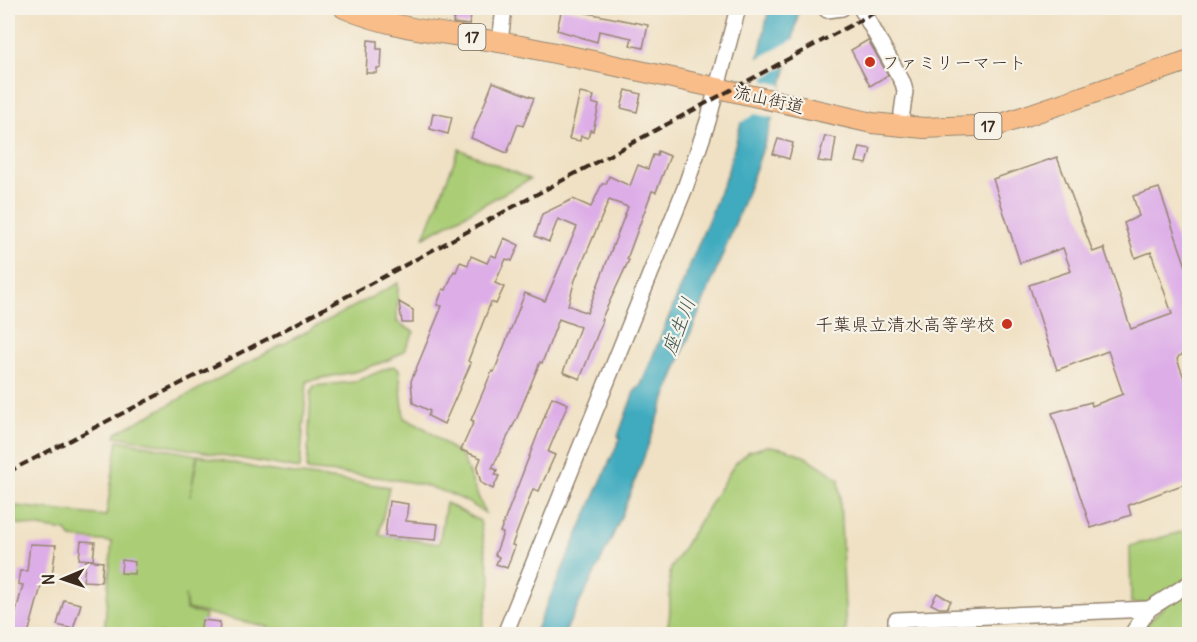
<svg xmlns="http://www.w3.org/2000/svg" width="1197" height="642" font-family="Delius,'Klee One',sans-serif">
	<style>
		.green { fill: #aacd76; stroke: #727c4a; stroke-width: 1.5 }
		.water { fill: #40abbf; stroke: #3e6a6e; stroke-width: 1.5 }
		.pier { fill: #f0e1c4 }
		.building { fill: #ddade8; fill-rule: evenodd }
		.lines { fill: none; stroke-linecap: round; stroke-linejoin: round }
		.minor-casing { stroke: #968671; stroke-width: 18 }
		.major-casing { stroke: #968671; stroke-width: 22 }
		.minor { stroke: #fff; stroke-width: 15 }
		.major { stroke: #f8bd89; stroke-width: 20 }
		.rail { stroke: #3b2a1e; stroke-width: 4; stroke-dasharray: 9 4.5; stroke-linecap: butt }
		.poi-dot { fill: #c8321e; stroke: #f7f3e8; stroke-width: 2 }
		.labels { text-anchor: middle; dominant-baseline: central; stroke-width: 4.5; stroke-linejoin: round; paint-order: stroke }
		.shield { fill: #f7f3e8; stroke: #73665b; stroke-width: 1.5 }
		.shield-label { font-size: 16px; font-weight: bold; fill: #3b2a1e }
		.poi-label { font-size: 18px; fill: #3b2a1e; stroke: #f7f3e8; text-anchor: start }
		.street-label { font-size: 18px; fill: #3b2a1e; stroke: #f7f3e8 }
		.water-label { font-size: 20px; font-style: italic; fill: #3d5756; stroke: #f7f3e8 }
	</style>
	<rect width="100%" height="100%" fill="#f7f3e8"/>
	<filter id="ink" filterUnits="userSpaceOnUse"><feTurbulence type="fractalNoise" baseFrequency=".0167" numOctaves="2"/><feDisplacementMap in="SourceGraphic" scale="12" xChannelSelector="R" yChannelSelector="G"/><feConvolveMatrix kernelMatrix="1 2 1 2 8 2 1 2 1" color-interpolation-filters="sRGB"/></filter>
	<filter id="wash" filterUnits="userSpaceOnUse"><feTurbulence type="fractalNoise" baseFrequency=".008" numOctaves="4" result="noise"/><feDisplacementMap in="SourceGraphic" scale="24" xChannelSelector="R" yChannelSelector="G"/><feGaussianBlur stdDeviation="1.35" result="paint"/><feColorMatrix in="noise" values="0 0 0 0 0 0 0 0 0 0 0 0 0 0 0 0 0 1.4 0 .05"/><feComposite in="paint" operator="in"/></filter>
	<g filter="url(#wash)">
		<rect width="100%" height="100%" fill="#f0e1c4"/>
		<g class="green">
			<path d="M459,149l71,30 -106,58z"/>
			<path d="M398,283l-1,39 17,10 -10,19 -13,8 -33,12 -51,10 -7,88 -185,-33 1,-3z"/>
			<path d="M393,366l6,3 5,49 22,11 36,28 23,56c-51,-37 -118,-36 -178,-43l4,-78 3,-6 40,-4z"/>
			<path d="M118,440l79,15 -7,42 8,-42 67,15 124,17 -10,48 60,9 7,-41 34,18 11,61 -10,52h-213l1,-7 -82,-18 -2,-14 1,15 19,5 -3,19h-98l8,-92 -41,-4 -5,-7 -48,-7 -5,-6 3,-12 90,10z"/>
			<path d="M767,446c28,1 50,17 72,33l7,152 -4,3h-178c11,-17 2,-46 7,-66l63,-103 14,-13z"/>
			<path d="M1189,530v46l-38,27h-20l-1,-57z"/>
			<path d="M1189,589v45h-49c13,-20 29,-33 49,-45z"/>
		</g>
		<path class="water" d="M769,8h30c-19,116 -68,226 -112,334 -25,60 -44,123 -69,182 -16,38 -37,74 -54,110h-30l86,-196 -2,-2 16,-44 7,-7 86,-211 31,-113z"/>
		<path class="pier" d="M796,38l-6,26 -27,14 2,3 17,4 -8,33 -19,-4 -18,11 18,-65z"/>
		<g id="blocks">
			<g class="building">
				<path d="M456,8h17l-4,17 -16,-2z"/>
				<path d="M562,8l86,17 -5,23 -13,-3 2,-7 -33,-7 -2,11 -40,-12z"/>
				<path d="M368,40l9,1v8h5l-1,19h-4v5h-11z"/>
				<path d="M868,40l20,35 -18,11 -19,-36z"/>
				<path d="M493,82l41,16 -11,28 -5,-2 -11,29 -36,-15z"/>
				<path d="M626,90l15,4 -4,18 -16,-4z"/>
				<path d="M580,93l14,3 -2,7 7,2 -6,26 -3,-1 -2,8 -7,-2 -1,5 -11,-2z"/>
				<path d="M433,113l19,4 -4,17 -18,-5z"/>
				<path d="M825,136l11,2 -4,25 -14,-2z"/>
				<path d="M778,139l15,4 -4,16 -16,-5z"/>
				<path d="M860,147l11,2 -4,15 -11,-2z"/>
				<path d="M658,151l12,5 -14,36 -4,-1 -25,68 2,1 -28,60h2l-23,59 -17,-7 17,-45 -21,-8 -17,44 -2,-1 -23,56 -25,50 5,2 -2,5 4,1 -6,13 -12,-6 -4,-15 4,-10 -20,-8 13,-29 -3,-1 21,-49 2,1 31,-79 20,8 32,-74 -19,-8 -9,23 -14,-6 7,-22 31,-15 18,8 11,-23h4l3,-8 21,10 8,-21 10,4 5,-14 4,1zM609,200l19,7 -41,106 -19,-8 7,-25z"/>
				<path d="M1057,157l36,95 11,-4 27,81 41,-15 -21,-62 -16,6 -11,-35 15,-7 -6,-20 26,-8 31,90v74l-11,4 -2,3 13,35v88l-62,23 3,10 -40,13 -39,-115 39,-11 1,4 31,-12 -15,-43 -51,19 -28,-85 42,-14 -8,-23 -43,15 -27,-84z"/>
				<path d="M504,238l15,7 -7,16 -6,-2 -11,24 9,4 -8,17 -5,-2 -23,59 3,2 -27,61 -16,-8 2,-5 -17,-8 -2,-22 31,-75 -5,-1 6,-16 3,1 8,-19 2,1 4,-10 8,3 3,-9 16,7 4,-8 5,2z"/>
				<path d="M399,302l14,8v13h-11z"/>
				<path d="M552,397l16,7 -20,48 7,3 -16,36 -6,-2 -21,56 3,1 -8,22 -11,-4 3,-7 -4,-2 8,-22 -3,-1z"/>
				<path d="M389,501l19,3 -2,17 32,3 -2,16 -51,-4z"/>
				<path d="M81,541l14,1 -2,18 -14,-1z"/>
				<path d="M30,544l26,1 -5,39 -9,-1 -14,51h-18l13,-49 -5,-1 2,-13h7z"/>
				<path d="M86,560l17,2 -2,20 -18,-1z"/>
				<path d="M122,560l13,2 -1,12 -13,-1z"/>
				<path d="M937,593l14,8 -4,7h-8l-8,-4z"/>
				<path d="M64,600l17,4 -8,25 -16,-4z"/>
				<path d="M202,620l18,2 -1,12h-19z"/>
			</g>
		</g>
	</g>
	<g filter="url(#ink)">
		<use href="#blocks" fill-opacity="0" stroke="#968671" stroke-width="1.5"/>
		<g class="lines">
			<g class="minor-casing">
				<g id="minor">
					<path d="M825,8l2,2 15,-2"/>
					<path d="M861,8l42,75 2,8 -5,36"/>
					<path d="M500,42l4,-34"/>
					<path d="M505,634l180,-446 23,-67 30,-113"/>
					<path d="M896,634v-14l253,-11"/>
					<path d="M1132,634l17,-25 41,-26"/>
				</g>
			</g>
			<g class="major-casing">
				<path id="major" d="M344,8c55,24 119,26 177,38 118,24 234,50 351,77l52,5 75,-3 191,-65"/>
			</g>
			<use href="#minor" class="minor"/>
			<use href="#major" class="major"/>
			<path class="rail" d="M8,472l267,-137 608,-327"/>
		</g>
	</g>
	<g class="poi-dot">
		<circle cx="870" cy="62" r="6"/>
		<circle cx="1007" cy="324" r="6"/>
	</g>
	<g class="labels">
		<g class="shield">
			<rect x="458.5" y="24" width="27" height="26" rx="4.5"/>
			<rect x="974.5" y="113" width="27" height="26" rx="4.5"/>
		</g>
		<g class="shield-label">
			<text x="472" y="37">17</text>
			<text x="988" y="126">17</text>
		</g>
		<g class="poi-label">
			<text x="882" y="62">ファミリーマート</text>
			<text x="995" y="324" text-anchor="end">千葉県立清水高等学校</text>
		</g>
		<g class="street-label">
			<text transform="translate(769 99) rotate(13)">流山街道</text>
		</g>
		<g class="water-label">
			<text transform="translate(678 326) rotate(-69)">座生川</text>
		</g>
	</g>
	<rect width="1197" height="642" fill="none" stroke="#f7f3e8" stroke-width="30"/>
	<g transform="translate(63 579) rotate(268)" stroke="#f7f3e8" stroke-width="4.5" paint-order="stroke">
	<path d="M0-4.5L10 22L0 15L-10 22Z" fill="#3b2a1e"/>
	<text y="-9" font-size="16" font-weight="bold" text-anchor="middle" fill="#3b2a1e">N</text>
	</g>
</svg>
